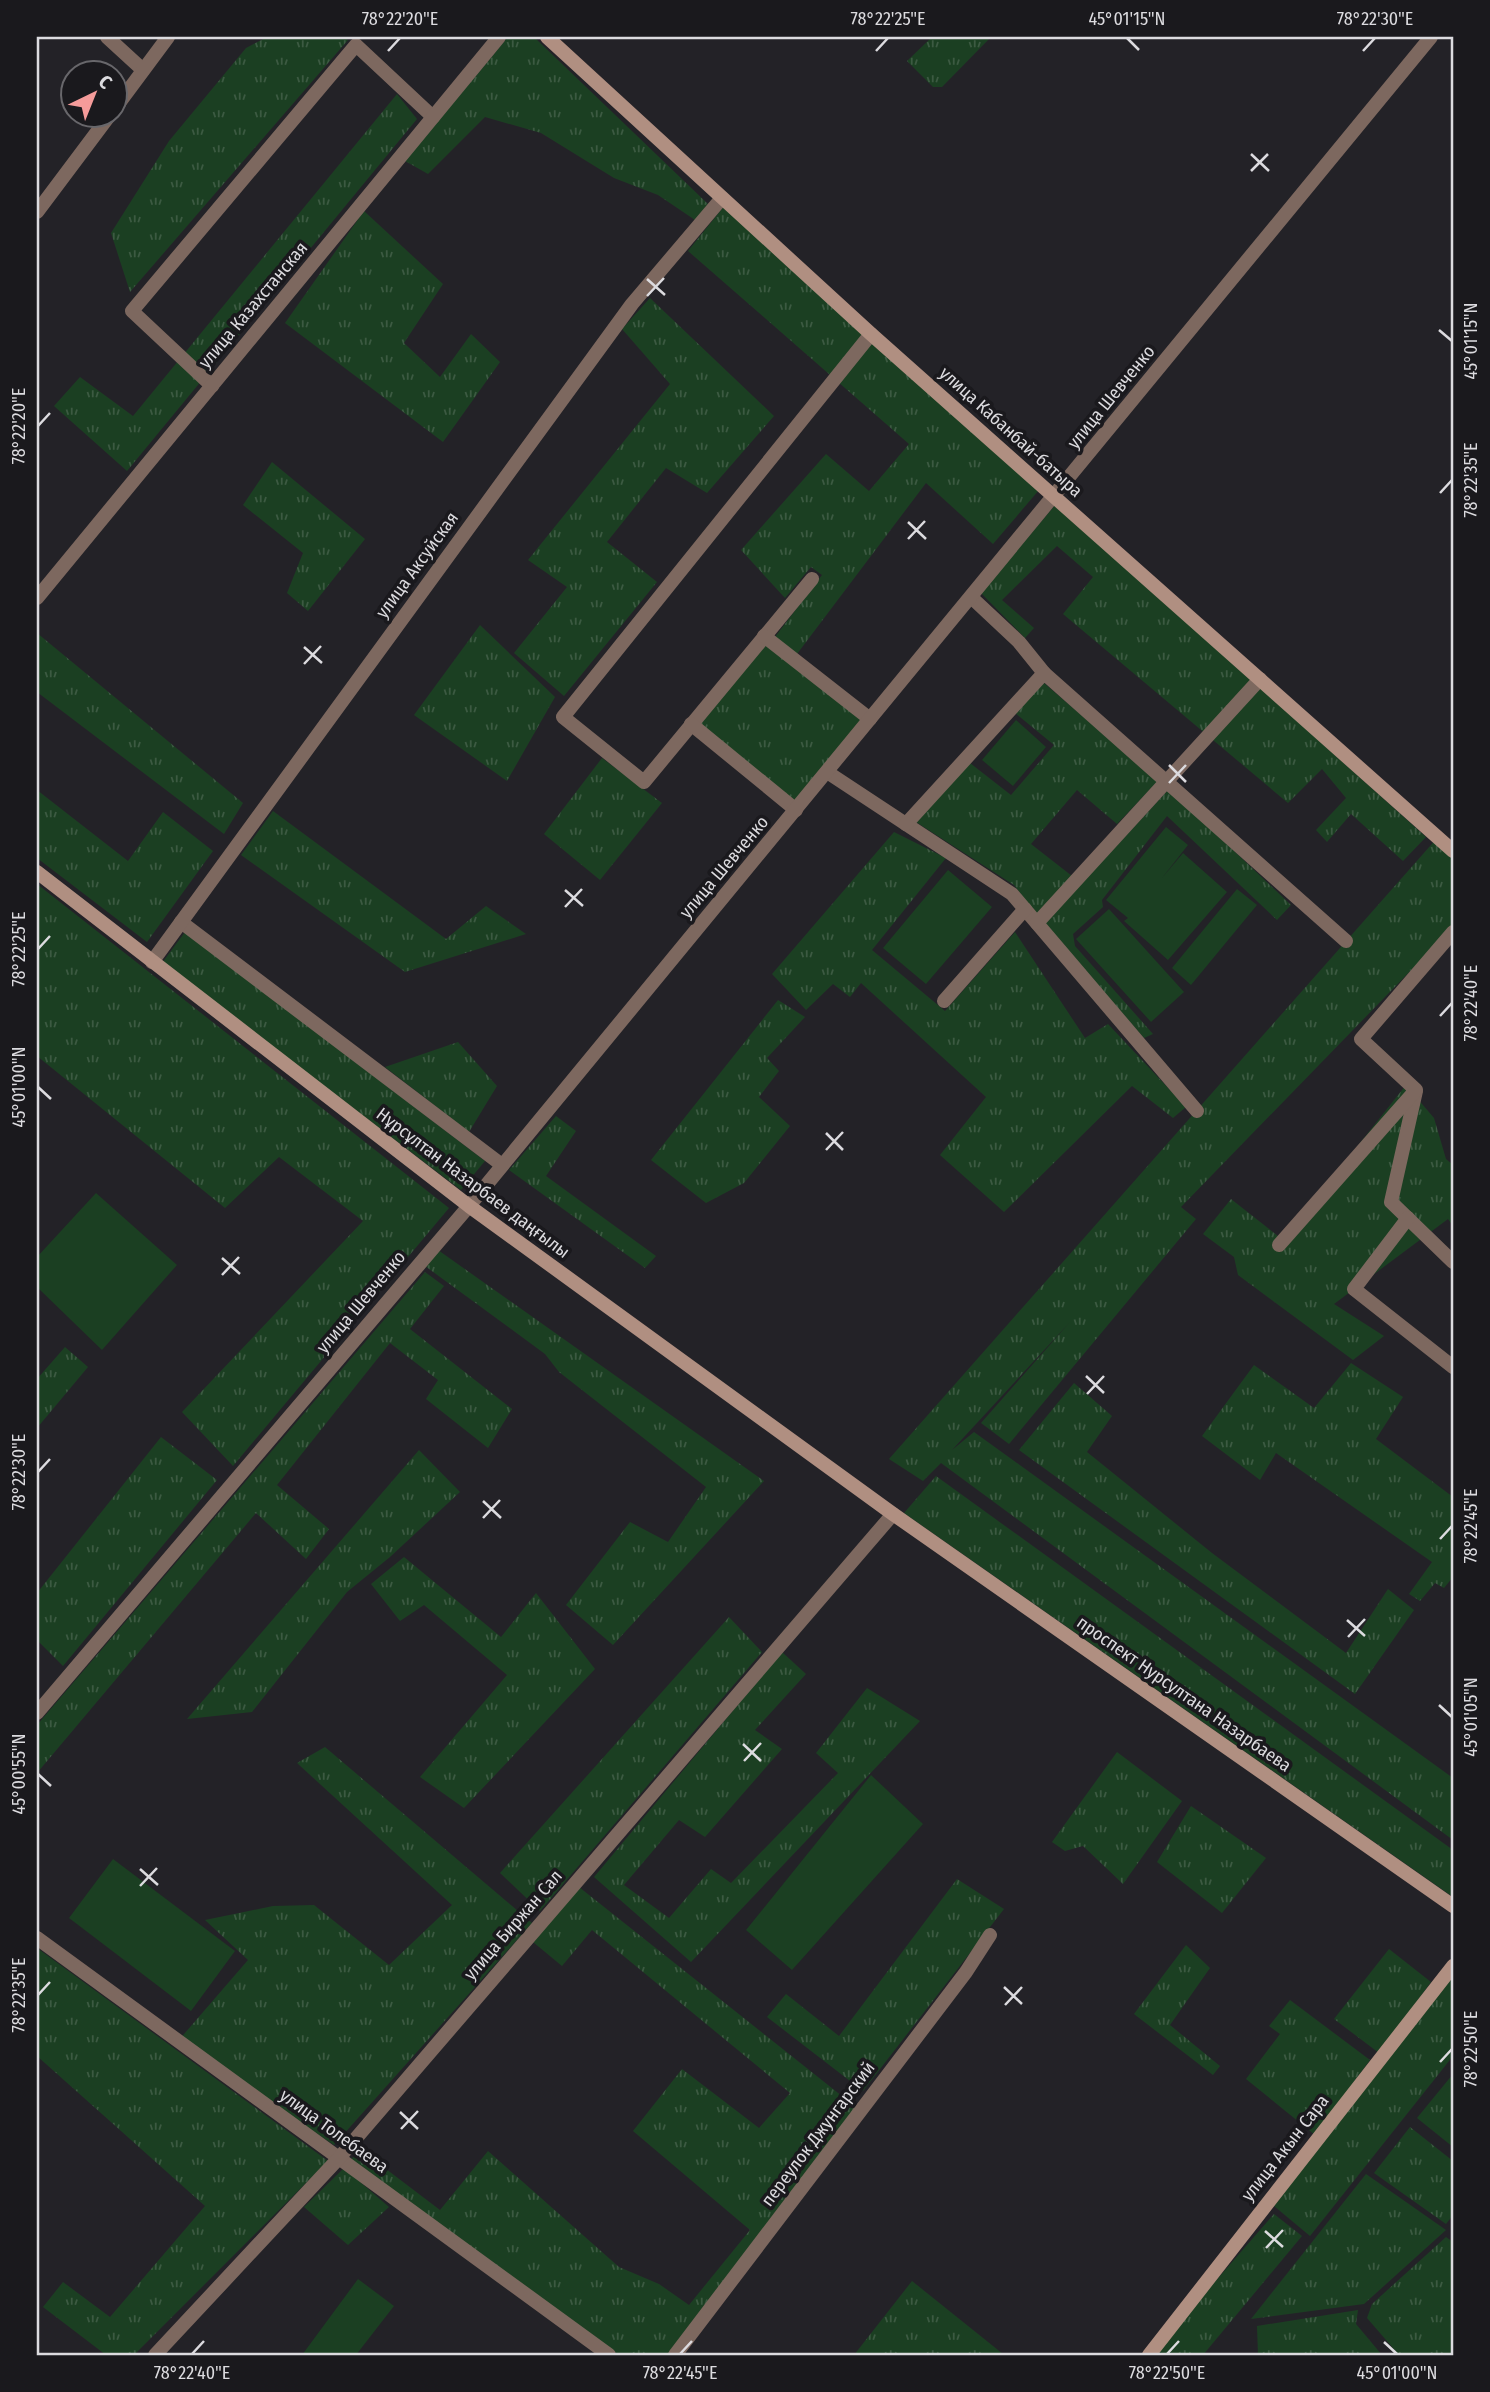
<svg xmlns="http://www.w3.org/2000/svg" width="1490" height="2392" font-family="'Fira Sans Condensed',sans-serif">
	<style>
		.grass { fill: url(#grass-tufts) }
		.park { fill: #1b3f22 }
		.lines { fill: none; stroke-linecap: round; stroke-linejoin: round }
		.minor { stroke: #7d685f; stroke-width: 14 }
		.tertiary { stroke: #7d685f; stroke-width: 14 }
		.secondary { stroke: #b08f81; stroke-width: 14 }
		.ticks { fill: none; stroke: #dcdbdf; stroke-width: 2.5 }
		.labels { text-anchor: middle; dominant-baseline: central; stroke-width: 7; stroke-linejoin: round; paint-order: stroke }
		.street-label { font-size: 18px; fill: #dcdbdf; stroke: #1a191d }
		.neatline { fill: none; stroke: #dcdbdf; stroke-width: 2.5 }
		.ticks-label { font-size: 18px; text-anchor: middle; fill: #dcdbdf }
	</style>
	<defs>
		<pattern id="grass-tufts" width="24" height="20" patternUnits="userSpaceOnUse" patternTransform="scale(1.75)"><rect width="24" height="20" fill="#1b3f22"/><path d="M3 7l-1-3M5 7V3M7 7l1-3M15 17l-1-3M17 17v-4M19 17l1-3" fill="none" stroke="#3c5a42"/></pattern>
	</defs>
	<rect width="100%" height="100%" fill="#232227"/>
	<g class="grass">
		<path d="M267,37h76l5,3 -218,252 -19,-59 58,-92 77,-93z"/>
		<path d="M508,37h26l174,167 -13,16 -37,-25 -44,-17 -73,-45 -56,-16 -57,57 -23,-13z"/>
		<path d="M932,37h59l-49,50h-9l-26,-26z"/>
		<path d="M397,94l20,25 -290,352 -73,-65 26,-29 53,39z"/>
		<path d="M725,205l314,285 -46,54 -67,-61 -129,171 -22,-17 47,-62 -11,-8 -26,31 -44,-48 85,-96 43,37 40,-47 -221,-193z"/>
		<path d="M364,211l79,73 -39,59 36,34 31,-43 29,28 -57,80 -158,-119z"/>
		<path d="M650,298l124,118 -67,77 -41,-25 -59,74 50,40 -93,114 -50,-43 53,-66 -39,-27 142,-176 -48,-55z"/>
		<path d="M272,462l93,77 -57,72 -21,-18 16,-40 -60,-48z"/>
		<path d="M1056,504l370,333 -23,24 -52,-47 -24,28 -11,-12 30,-32 -24,-29 -34,34 -225,-189 30,-37 -36,-31 -55,54 32,28 -9,10 -44,-45z"/>
		<path d="M480,625l75,72 -48,84 -93,-66z"/>
		<path d="M37,633l206,170 -19,31 -187,-142z"/>
		<path d="M767,644l94,76 -67,84 -96,-79z"/>
		<path d="M1044,683l114,98 -41,43 -40,-34 -46,54 41,32 -35,40 -23,-31 -98,-63 54,-59 41,32 43,-50 -39,-32z"/>
		<path d="M602,758l60,45 -62,77 -56,-46z"/>
		<path d="M1169,789l122,116 -14,15 -110,-104 -65,84 1,7 -30,27 2,12 78,88 -9,4 -100,-114z"/>
		<path d="M37,790l91,71 35,-49 50,39 -66,91 -110,-84z"/>
		<path d="M273,811l173,128 40,-33 40,28 -121,38 -164,-117z"/>
		<path d="M894,832l52,26 -74,92 73,61 70,-79 70,106 23,-14 78,83 -13,11 -41,-32 -128,126 -64,-57 46,-58 -125,-114 -11,14 -17,-13 -27,26 -34,-36z"/>
		<path d="M1438,837l15,14v76l-272,280 15,12 -187,225 -28,-21 89,-101 -118,128 22,-18 479,346v62l-512,-377 -18,18 -34,-22z"/>
		<path d="M37,884l412,324 -216,258 -51,-54 181,-191 -84,-64 -54,51 -188,-152z"/>
		<path d="M185,932l300,229 -24,29 -299,-227z"/>
		<path d="M778,1000l27,17 -38,41 12,13 -20,26 31,29 -46,57 -38,20 -55,-43z"/>
		<path d="M458,1042l39,44 -28,46 -84,-65z"/>
		<path d="M1406,1085l28,33 12,41 7,6v61l-5,-7 -114,85 50,32 -31,24 -115,-85 -4,-18 -31,-23 28,-35 52,41z"/>
		<path d="M556,1116l20,15 -30,45 110,80 -11,12 -136,-98z"/>
		<path d="M438,1250l326,231 -151,164 -47,-40 64,-83 38,20 38,-55 -147,-115 -14,-18 -120,-88z"/>
		<path d="M425,1272l19,14 -34,43 102,80 -24,39 -62,-49 12,-19 -48,-37 -113,142 52,44 -23,30 -50,-46 -219,260v-48z"/>
		<path d="M65,1347l23,20 -51,61v-49z"/>
		<path d="M1351,1363l52,34 -27,42 77,58v80l-9,11 -9,-5 -15,18 -11,-7 23,-32 -156,-109 -16,27 -58,-44 52,-71 60,43z"/>
		<path d="M1074,1383l38,33 -25,36 125,101 134,100 42,-64 26,21 -59,84 -336,-244z"/>
		<path d="M161,1437l56,43 -154,186 -26,-26v-47z"/>
		<path d="M419,1450l41,42 -70,65 -43,35 -95,120 -65,7z"/>
		<path d="M936,1476l517,374v47l-549,-384z"/>
		<path d="M404,1557l97,80 35,-44 59,76 -131,139 -44,-31 87,-102 -83,-70 -24,16 -29,-37z"/>
		<path d="M729,1617l33,35 -222,259 -40,-38z"/>
		<path d="M782,1652l24,22 -51,56 27,19 -77,88 -26,-17 -55,65 45,33 42,-49 20,14 107,-110 -22,-20 51,-65 53,33 -229,241 -97,-85z"/>
		<path d="M325,1747l207,176 -198,222 -156,-104 70,-81 -43,-40 68,-14 41,-1 75,60 63,-60 -155,-142z"/>
		<path d="M1117,1752l65,49 -59,83 -40,-38 -18,5 -13,-9z"/>
		<path d="M1191,1806l75,52 -44,55 -65,-51z"/>
		<path d="M957,1879l47,30 -141,182 -96,-74 19,-23 53,42z"/>
		<path d="M579,1887l278,221 -186,247h-52l-270,-194 12,-11 79,60 48,-59 131,116 40,17 30,21 61,-75 -117,-99 49,-62 77,59 31,-35 -198,-163 -30,36 -29,-24z"/>
		<path d="M1186,1945l24,23 -40,57 50,41 -7,9 -79,-61z"/>
		<path d="M37,1948l291,213 -194,194h-28l-63,-48 20,-25 47,35 95,-111 -168,-150z"/>
		<path d="M1389,1949l42,33 -52,71 -45,-34z"/>
		<path d="M1453,1974v82l-143,180 -36,-30z"/>
		<path d="M1290,2000l80,60 -55,75 -69,-56 34,-45 -11,-8z"/>
		<path d="M1453,2074v73l-36,-29z"/>
		<path d="M1410,2127l43,34v54l-7,9 -72,-51z"/>
		<path d="M344,2168l45,39 -41,38 -44,-38z"/>
		<path d="M1366,2174l80,56 -82,74 -113,15z"/>
		<path d="M1274,2214l28,22 -99,119h-52z"/>
		<path d="M1446,2237l7,5v113h-54l-32,-37 5,-14z"/>
		<path d="M912,2281l86,69 6,5h-150z"/>
		<path d="M1358,2310l-2,14 26,31h-124l-1,-29z"/>
	</g>
	<g class="park">
		<path d="M1016,720l30,27 -33,39 -31,-26z"/>
		<path d="M1166,827l22,18 -26,33 21,-25 44,39 -59,68 -44,-39 4,-3 -22,-18z"/>
		<path d="M948,870l44,37 -66,77 -43,-36z"/>
		<path d="M1237,889l20,16 -66,80 -19,-17z"/>
		<path d="M1109,909l75,83 -33,30 -75,-83z"/>
		<path d="M96,1193l81,72 -75,85 -65,-63v-30z"/>
		<path d="M871,1775l52,49 -131,146 -46,-40z"/>
		<path d="M113,1859l122,92 -44,60 -122,-93z"/>
		<path d="M358,2279l36,27 -38,49h-54z"/>
	</g>
	<g class="lines">
		<g class="minor">
			<path d="M107,37l36,33"/>
			<path d="M116,107l52,-70"/>
			<path d="M37,212l72,-96"/>
			<path d="M212,386l-80,-75 224,-266 77,72"/>
			<path d="M812,579l-168,203 -81,-65 308,-383"/>
			<path d="M971,597l48,45 25,31"/>
			<path d="M37,598l462,-561"/>
			<path d="M764,636l106,83"/>
			<path d="M691,724l105,86"/>
			<path d="M827,772l185,122 185,217"/>
			<path d="M906,824l138,-151 302,268"/>
			<path d="M181,922l321,243"/>
			<path d="M1037,923l223,-244"/>
			<path d="M152,962l480,-658 90,-106"/>
			<path d="M944,1001l81,-92"/>
			<path d="M1416,1091l-25,111 62,60"/>
			<path d="M1408,1218l-54,71 99,78"/>
			<path d="M1279,1245l137,-155 -55,-51 92,-107"/>
			<path d="M37,1938l572,417"/>
			<path d="M155,2355l184,-197 554,-644"/>
			<path d="M675,2355l291,-383 24,-37"/>
		</g>
		<path class="tertiary" d="M37,1713l432,-507 962,-1169"/>
		<g class="secondary">
			<path d="M547,37l324,297 582,517"/>
			<path d="M37,872l432,334 424,308 560,392"/>
			<path d="M1149,2355l304,-389"/>
		</g>
	</g>
	<path class="ticks" d="M1127,38l12,12M388,51l12,-13M876,51l12,-13M1363,51l12,-13M1251,154l18,17M1251,171l17,-17M647,279l18,16M647,296l17,-18M1439,330l13,11M38,426l12,-13M1440,493l12,-13M908,522l18,17M908,539l17,-18M304,647l18,16M304,664l17,-18M1169,765l17,17M1169,783l17,-18M565,890l18,16M565,907l17,-18M38,949l12,-13M1440,1016l12,-13M38,1087l13,12M826,1133l17,17M826,1150l17,-18M222,1258l18,16M222,1275l17,-18M1086,1376l18,17M1087,1394l17,-18M38,1472l12,-13M483,1501l18,17M483,1518l17,-18M1440,1539l12,-13M1347,1620l18,16M1348,1637l17,-18M1439,1705l13,12M743,1744l18,17M744,1761l17,-18M38,1774l13,12M140,1869l18,16M140,1886l17,-18M1004,1987l18,17M38,1995l12,-13M1005,2005l17,-18M1440,2062l12,-13M400,2112l18,17M401,2129l17,-18M1265,2231l18,16M1266,2248l17,-18M1384,2342l13,12M192,2354l12,-13M680,2354l12,-13M1167,2354l12,-13"/>
	<g class="labels">
		<g class="street-label">
			<text transform="translate(253 305) rotate(-50)">улица Казахстанская</text>
			<text transform="translate(1111 397) rotate(-51)">улица Шевченко</text>
			<text transform="translate(1011 432) rotate(42)">улица Кабанбай-батыра</text>
			<text transform="translate(417 565) rotate(-54)">улица Аксуйская</text>
			<text transform="translate(724 867) rotate(-50)">улица Шевченко</text>
			<text transform="translate(473 1183) rotate(37)">Нұрсұлтан Назарбаев даңғылы</text>
			<text transform="translate(361 1302) rotate(-50)">улица Шевченко</text>
			<text transform="translate(1184 1694) rotate(35)">проспект Нурсултана Назарбаева</text>
			<text transform="translate(513 1925) rotate(-49)">улица Биржан Сал</text>
			<text transform="translate(334 2131) rotate(36)">улица Толебаева</text>
			<text transform="translate(818 2134) rotate(-53)">переулок Джунгарский</text>
			<text transform="translate(1285 2148) rotate(-52)">улица Акын Сара</text>
		</g>
	</g>
	<rect width="1490" height="2392" fill="none" stroke="#1a191d" stroke-width="77"/>
	<g transform="translate(94 94) rotate(43)"><circle r="33" fill="#1a191d" stroke="#68676b" stroke-width="2"/>
	<path d="M0-5L12 26L0 18L-12 26Z" fill="#f59b9a"/>
	<text y="-10" font-size="19" font-weight="bold" text-anchor="middle" fill="#dcdbdf">С</text>
	</g>
	<rect x="38" y="38" width="1414" height="2316" class="neatline"/>
	<g class="ticks-label">
		<text x="400" y="25">78°22'20"E</text>
		<text x="888" y="25">78°22'25"E</text>
		<text x="1127" y="25">45°01'15"N</text>
		<text x="1375" y="25">78°22'30"E</text>
		<text transform="translate(1471 341) rotate(-90)" y="6">45°01'15"N</text>
		<text transform="translate(19 426) rotate(-90)" y="6">78°22'20"E</text>
		<text transform="translate(1471 480) rotate(-90)" y="6">78°22'35"E</text>
		<text transform="translate(19 949) rotate(-90)" y="6">78°22'25"E</text>
		<text transform="translate(1471 1003) rotate(-90)" y="6">78°22'40"E</text>
		<text transform="translate(19 1087) rotate(-90)" y="6">45°01'00"N</text>
		<text transform="translate(19 1472) rotate(-90)" y="6">78°22'30"E</text>
		<text transform="translate(1471 1526) rotate(-90)" y="6">78°22'45"E</text>
		<text transform="translate(1471 1717) rotate(-90)" y="6">45°01'05"N</text>
		<text transform="translate(19 1774) rotate(-90)" y="6">45°00'55"N</text>
		<text transform="translate(19 1995) rotate(-90)" y="6">78°22'35"E</text>
		<text transform="translate(1471 2049) rotate(-90)" y="6">78°22'50"E</text>
		<text x="192" y="2379">78°22'40"E</text>
		<text x="680" y="2379">78°22'45"E</text>
		<text x="1167" y="2379">78°22'50"E</text>
		<text x="1397" y="2379">45°01'00"N</text>
	</g>
</svg>
